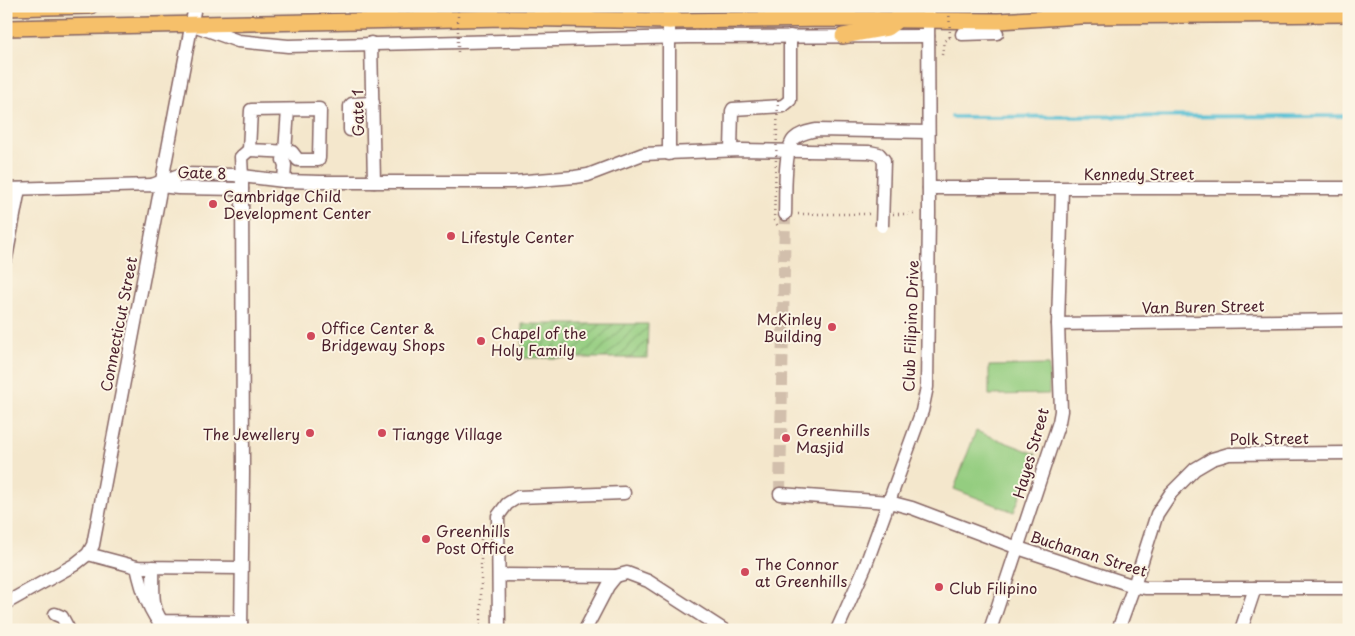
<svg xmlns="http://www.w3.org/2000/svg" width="1355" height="636" font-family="'Playpen Sans',sans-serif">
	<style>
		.garden { fill: url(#garden-furrows); stroke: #6f7656 }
		.pitch { fill: #94cd80; stroke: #6f7656 }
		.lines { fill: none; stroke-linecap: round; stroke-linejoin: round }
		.stream { stroke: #57bfd4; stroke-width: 4 }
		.minor-tunnel { stroke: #d2bfac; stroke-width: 12; stroke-dasharray: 12 6; stroke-linecap: butt }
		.minor-casing { stroke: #866563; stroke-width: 15 }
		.major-casing { stroke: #866563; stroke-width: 18 }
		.path { stroke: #866563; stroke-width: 2.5; stroke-dasharray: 1 4; stroke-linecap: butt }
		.minor { stroke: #fff; stroke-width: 12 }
		.major { stroke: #f6c06b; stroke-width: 15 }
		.minor-bridge-casing { stroke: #866563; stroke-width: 15; stroke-linecap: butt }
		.path-bridge { stroke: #866563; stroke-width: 2.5; stroke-dasharray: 1 4; stroke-linecap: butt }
		.minor-bridge { stroke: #fff; stroke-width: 12 }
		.poi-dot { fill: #d1495b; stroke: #fcf5e5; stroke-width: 2 }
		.labels { text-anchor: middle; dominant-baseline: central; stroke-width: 4; stroke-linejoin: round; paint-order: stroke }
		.street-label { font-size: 15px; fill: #4a1f2b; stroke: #fcf5e5 }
		.poi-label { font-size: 15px; fill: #4a1f2b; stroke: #fcf5e5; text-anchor: start }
	</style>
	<defs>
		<pattern id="garden-furrows" width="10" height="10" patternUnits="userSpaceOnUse" patternTransform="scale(1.25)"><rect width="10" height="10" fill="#94cd80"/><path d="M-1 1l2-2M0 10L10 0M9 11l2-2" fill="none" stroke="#7ba669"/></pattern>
	</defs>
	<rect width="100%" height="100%" fill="#fcf5e5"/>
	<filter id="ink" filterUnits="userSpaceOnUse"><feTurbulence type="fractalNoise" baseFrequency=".02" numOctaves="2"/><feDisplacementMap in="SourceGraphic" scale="10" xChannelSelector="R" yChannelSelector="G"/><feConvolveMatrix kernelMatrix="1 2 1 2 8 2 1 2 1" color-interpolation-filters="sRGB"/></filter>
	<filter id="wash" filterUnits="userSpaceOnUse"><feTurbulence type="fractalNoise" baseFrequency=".0096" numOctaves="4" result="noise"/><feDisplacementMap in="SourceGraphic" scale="20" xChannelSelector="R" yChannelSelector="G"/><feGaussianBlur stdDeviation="1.12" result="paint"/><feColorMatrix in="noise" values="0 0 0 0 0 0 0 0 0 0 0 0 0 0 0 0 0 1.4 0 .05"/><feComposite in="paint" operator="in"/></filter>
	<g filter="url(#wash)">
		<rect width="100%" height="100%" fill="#f4e7cc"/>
		<path class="garden" d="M522,324h126l-1,34h-125z"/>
		<g class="pitch">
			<path d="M1049,365v29l-60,1v-29z"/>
			<path d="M976,431l60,23 -22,58 -60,-23z"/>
		</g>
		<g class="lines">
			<path class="stream" d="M952,117l397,-1"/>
		</g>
	</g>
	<g filter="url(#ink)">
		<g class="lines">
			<path class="minor-tunnel" d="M780,494l5,-280"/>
			<g class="minor-casing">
				<g id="minor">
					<path d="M669,21v133"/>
					<path d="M196,26l42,15 50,5 400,-9 240,-1"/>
					<path d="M962,34l35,-1"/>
					<path d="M371,43l3,139"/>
					<path d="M319,109l1,2 -1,47 -1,2h-20l-6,-8 -43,-2 2,-40z"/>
					<path d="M350,130v-24l2,-2 21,-1"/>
					<path d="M731,150l1,-39 1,-2 50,-3 7,-6v-64"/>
					<path d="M284,181l1,-16 -2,-5 2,-8 3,-42"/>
					<path d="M152,185l30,-11 52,1 50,6 36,1h194l61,-5 13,-2 55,-21 98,-4 66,1"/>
					<path d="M929,188h420"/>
					<path d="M6,189l146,-4 26,3 64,1"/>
					<path d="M785,214c1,-17 -2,-64 9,-75 6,-6 14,-7 22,-9l112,2"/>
					<path d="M6,258l13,-69"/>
					<path d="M1058,324l291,-4"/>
					<path d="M780,494l109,8 23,6 106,40 116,38 12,2h203"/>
					<path d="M88,554l49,13 104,1"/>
					<path d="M137,567c5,23 12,45 28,63"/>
					<path d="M153,567c1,18 -3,40 9,54l79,1"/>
					<path d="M499,575l117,1 11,-3 21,8 76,49"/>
					<path d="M6,603l68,-38 14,-11 5,-9 102,-539"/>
					<path d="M55,614l7,3 7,13"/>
					<path d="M241,630l2,-158 -1,-295 -1,-20 8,-7"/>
					<path d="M499,630l-1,-114 9,-12 11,-7 106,-4"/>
					<path d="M585,630l23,-44 8,-10"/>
					<path d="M837,630l28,-63 57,-156 5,-24 2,-174 -1,-207"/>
					<path d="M990,630l69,-208 2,-11 -3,-87 4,-135"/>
					<path d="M1118,630l16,-44 23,-72 14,-21 24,-24 17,-10 17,-5 120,-1"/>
					<path d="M1241,630l14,-42"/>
				</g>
			</g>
			<g class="major-casing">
				<g id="major">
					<path d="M6,8l84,-2"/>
					<path d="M669,21l3,-15"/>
					<path d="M6,28l499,-10 164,3 164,-2 165,2 83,-5 268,-2"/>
					<path d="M843,36l44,-8 8,-6"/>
				</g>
			</g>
			<g class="path">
				<path d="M942,55l2,-14 6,-4"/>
				<path d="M798,214h72"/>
				<path d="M893,214h25"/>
				<path d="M481,630v-99"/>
			</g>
			<use href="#minor" class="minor"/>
			<use href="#major" class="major"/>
			<g class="minor-bridge-casing">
				<path id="minor-bridge" d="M807,151l62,1 10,2 5,6 -2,66"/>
			</g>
			<g class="path-bridge">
				<path d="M458,6v48"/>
				<path d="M949,6l1,31"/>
				<path d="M778,100l-4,120 4,6"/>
			</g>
			<use href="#minor-bridge" class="minor-bridge"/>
		</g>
	</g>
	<g class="poi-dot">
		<circle cx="213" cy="204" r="5"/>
		<circle cx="451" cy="236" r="5"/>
		<circle cx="832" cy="327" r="5"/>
		<circle cx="311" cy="336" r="5"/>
		<circle cx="481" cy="341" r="5"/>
		<circle cx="310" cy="433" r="5"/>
		<circle cx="382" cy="433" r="5"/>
		<circle cx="786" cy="438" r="5"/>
		<circle cx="426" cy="539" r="5"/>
		<circle cx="745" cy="572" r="5"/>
		<circle cx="939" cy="587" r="5"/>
	</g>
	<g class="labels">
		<g class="street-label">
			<text transform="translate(357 113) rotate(-91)">Gate 1</text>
			<text transform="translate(202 172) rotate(2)">Gate 8</text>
			<text x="1139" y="173">Kennedy Street</text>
			<text transform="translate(1203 306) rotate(-1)">Van Buren Street</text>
			<text transform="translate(118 324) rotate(-79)">Connecticut Street</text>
			<text transform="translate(910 326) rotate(-88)">Club Filipino Drive</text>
			<text transform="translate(1269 438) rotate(-1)">Polk Street</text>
			<text transform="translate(1030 453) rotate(-74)">Hayes Street</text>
			<text transform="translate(1089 553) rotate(17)">Buchanan Street</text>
		</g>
		<g class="poi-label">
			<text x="223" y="195">Cambridge Child<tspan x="223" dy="17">Development Center</tspan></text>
			<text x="461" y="236">Lifestyle Center</text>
			<text x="822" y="318" text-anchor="end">McKinley<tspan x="822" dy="17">Building</tspan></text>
			<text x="321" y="327">Office Center &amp;<tspan x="321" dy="17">Bridgeway Shops</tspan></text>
			<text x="491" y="332">Chapel of the<tspan x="491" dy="17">Holy Family</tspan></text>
			<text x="796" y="429">Greenhills<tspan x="796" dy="17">Masjid</tspan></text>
			<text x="300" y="433" text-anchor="end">The Jewellery</text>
			<text x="392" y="433">Tiangge Village</text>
			<text x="436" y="530">Greenhills<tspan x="436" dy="17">Post Office</tspan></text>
			<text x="755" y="563">The Connor<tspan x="755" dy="17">at Greenhills</tspan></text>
			<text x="949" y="587">Club Filipino</text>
		</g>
	</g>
	<rect width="1355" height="636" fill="none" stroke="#fcf5e5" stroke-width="25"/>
</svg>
